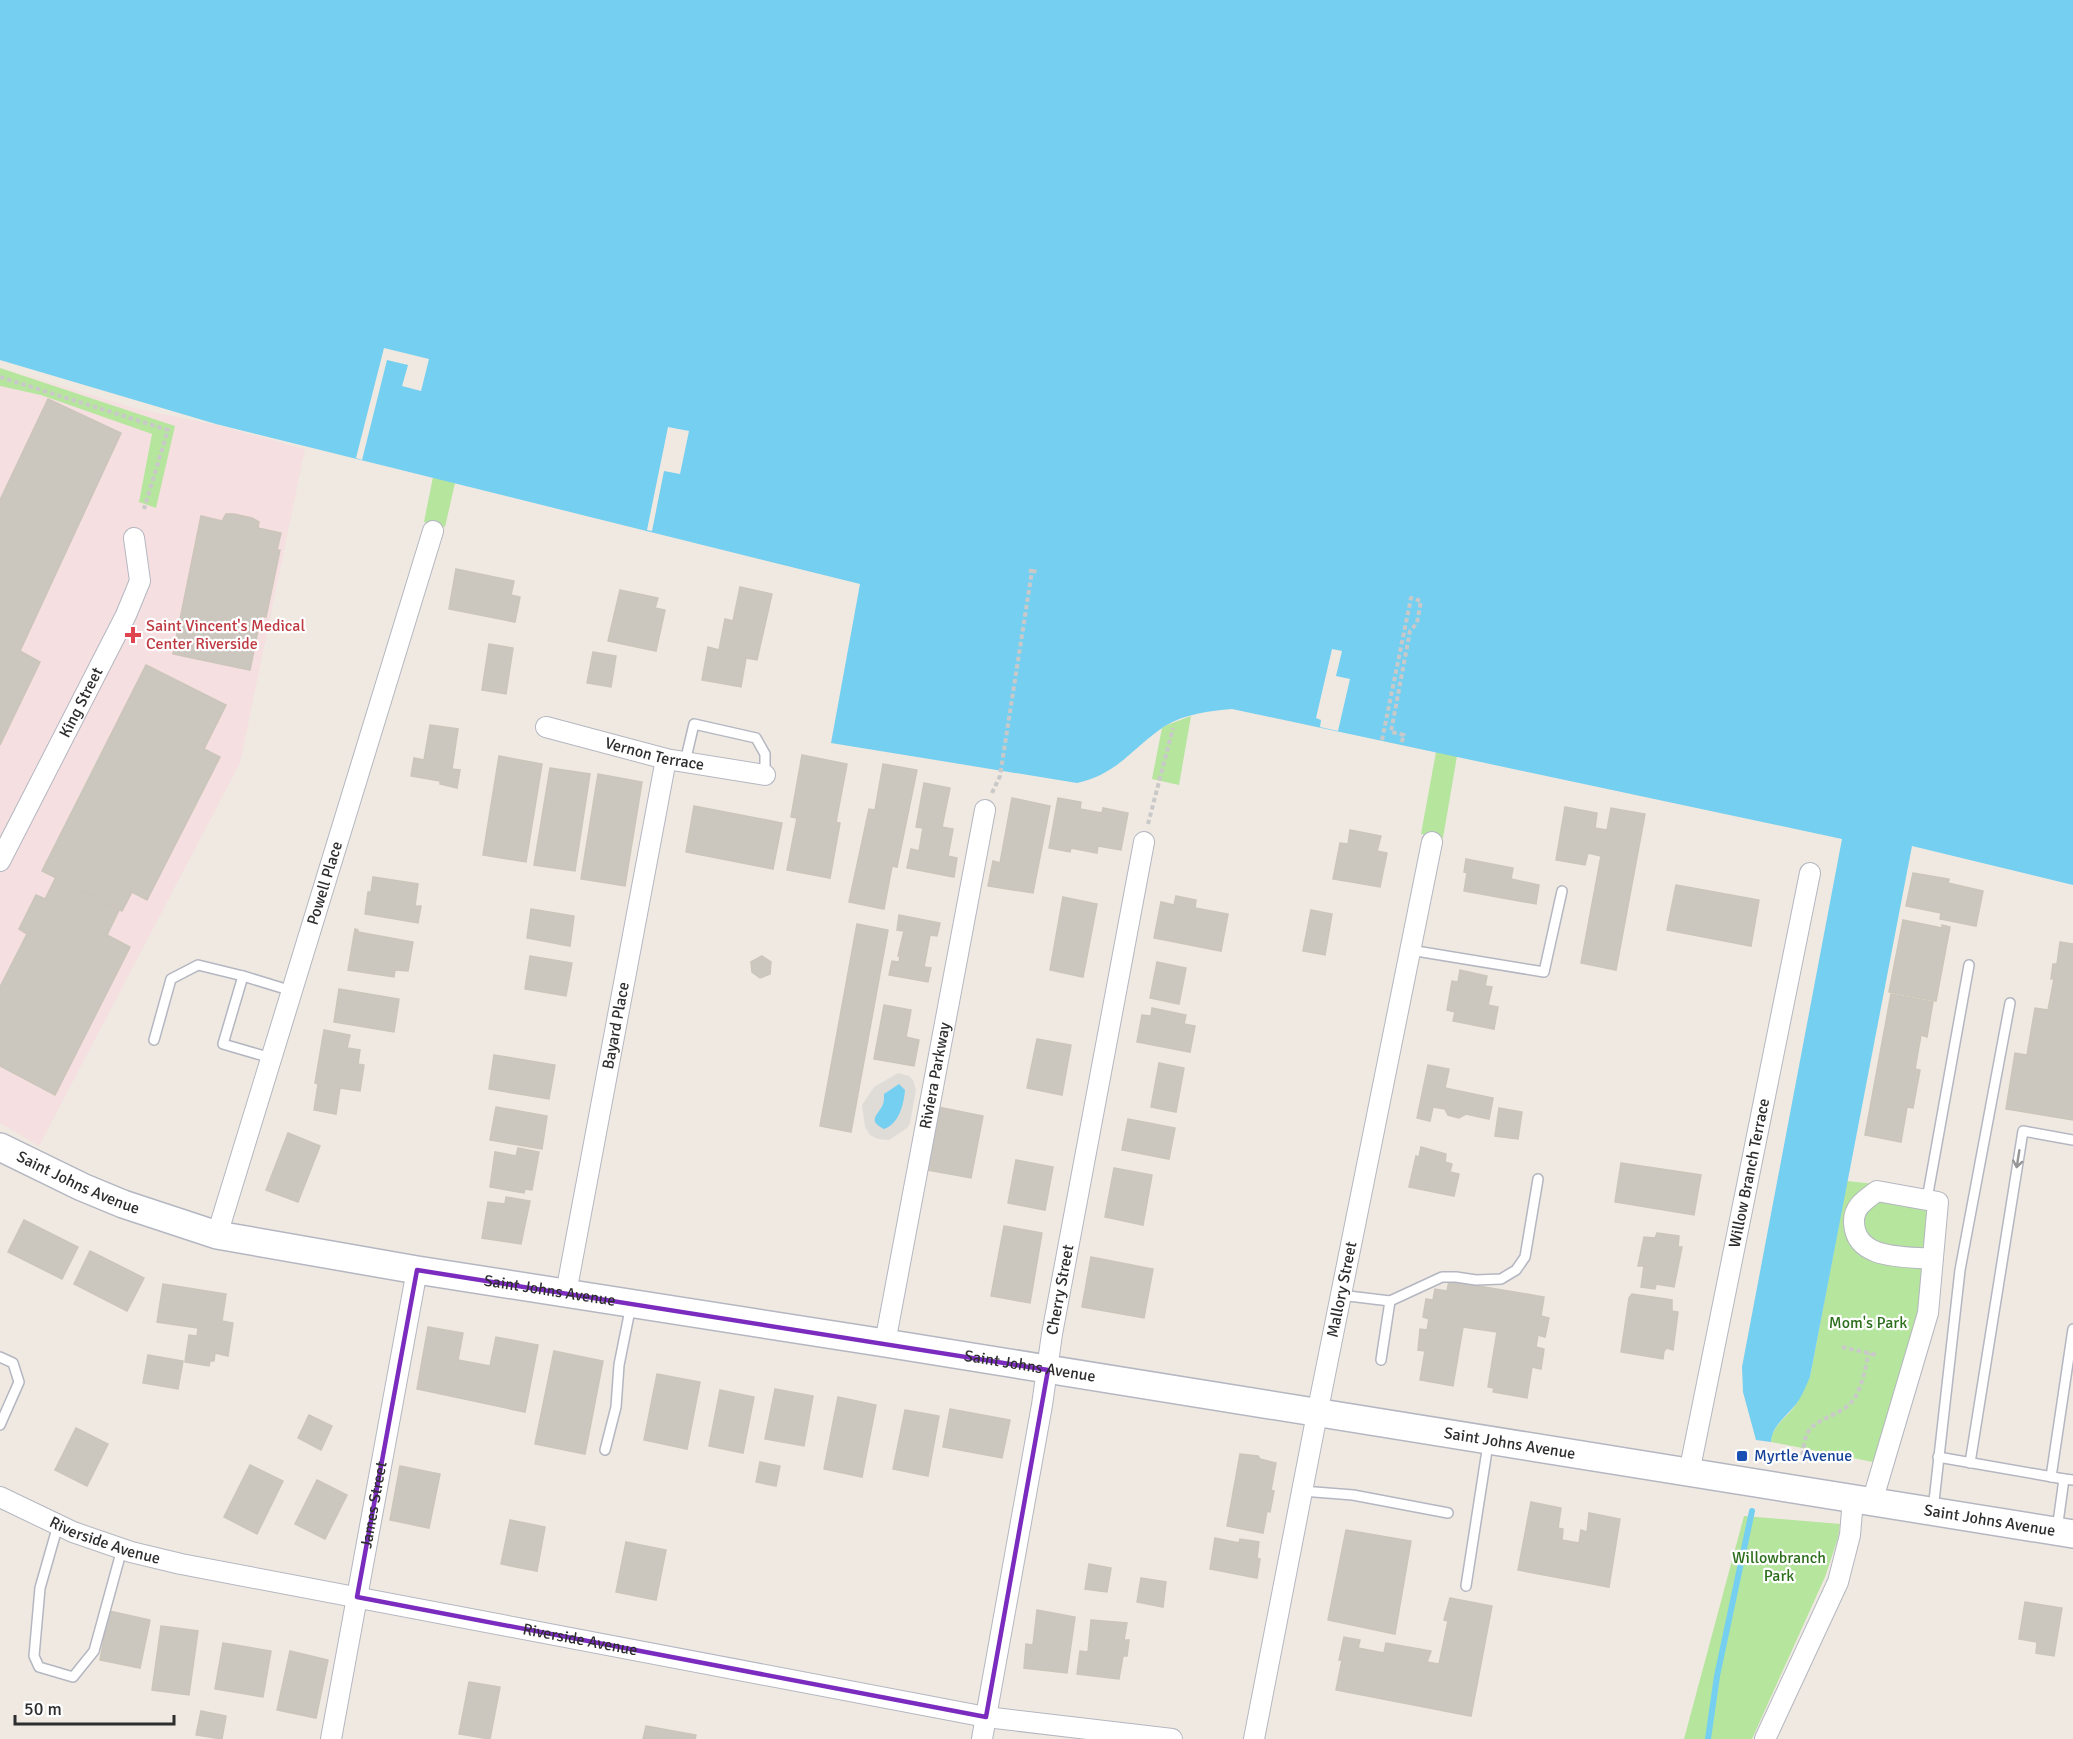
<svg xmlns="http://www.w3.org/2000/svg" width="2073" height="1739" font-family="Signika,sans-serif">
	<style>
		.medical { fill: #f5dfe0 }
		.green { fill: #b6e59e }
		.plaza { fill: #dfdcd8 }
		.water { fill: #75cff0 }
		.pier { fill: #efe9e1 }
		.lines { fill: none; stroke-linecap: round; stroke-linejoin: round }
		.stream { stroke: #75cff0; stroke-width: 6 }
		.building { fill: #cbc7bf; stroke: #cbc5ba; stroke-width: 1.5 }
		.service-casing { stroke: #b4b7c1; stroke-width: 12 }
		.minor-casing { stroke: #b4b7c1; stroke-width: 22 }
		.secondary-casing { stroke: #b4b7c1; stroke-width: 30 }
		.path { stroke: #c9c9c9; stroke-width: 4; stroke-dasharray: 4.5 3; stroke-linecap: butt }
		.service { stroke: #fff; stroke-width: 9 }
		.minor { stroke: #fff; stroke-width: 20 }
		.secondary { stroke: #fff; stroke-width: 27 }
		.oneway { stroke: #969696 }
		.marked { fill: none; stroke: #7b2cbf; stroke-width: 4.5; stroke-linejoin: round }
		.health-dot { fill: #e0444e; stroke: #fff; stroke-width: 2 }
		.transit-dot { fill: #1a4fb4; stroke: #fff; stroke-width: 2 }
		.labels { text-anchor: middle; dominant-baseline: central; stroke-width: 4.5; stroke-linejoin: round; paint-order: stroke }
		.health-label { font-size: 16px; fill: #be3a42; stroke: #fff; text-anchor: start }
		.street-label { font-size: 16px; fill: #2e2e2e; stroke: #fff }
		.park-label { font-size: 16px; fill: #2c6e1b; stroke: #fff }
		.transit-label { font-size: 16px; fill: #164399; stroke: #fff; text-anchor: start }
	</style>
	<rect width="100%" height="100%" fill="#efe9e1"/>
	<path class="medical" d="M0,367l137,42 80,16 88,24 -65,314 -201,383 -39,-23v-737l41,9 111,39 -13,67 16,7 20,-82z"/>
	<g class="green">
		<path d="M0,368l175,58 -19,82 -17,-6 13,-68 -111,-39 -41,-9z"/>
		<path d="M433,477l22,6 -10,44 -21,-5z"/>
		<path d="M1191,716l-12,69 -27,-6 10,-51 5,-3z"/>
		<path d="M1436,752l21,4 -14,82 -22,-4z"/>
		<path d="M1847,1181l85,9 -10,67 -1,35 -8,45 -40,125 -102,-20c1,-17 17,-25 26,-39 5,-8 8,-18 13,-26z"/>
		<path d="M1744,1516l96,8 -2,14 -13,39 -73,162h-68z"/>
	</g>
	<path class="plaza" d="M898,1073l11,3 4,4 3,10 -6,33 -3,5 -18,12 -11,-1 -8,-4 -5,-8 -3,-22 12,-18z"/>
	<g class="water">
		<path d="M0,0h2073v885l-161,-39 -102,531c-4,9 -7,17 -13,26 -10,13 -25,22 -26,39l-15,-2 -13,-48 -1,-25 100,-528 -610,-130c-22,2 -48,5 -67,17 -33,22 -47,48 -88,57l-246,-40 29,-159 -644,-160 -216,-64z"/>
		<path d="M899,1084l6,6c-1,14 -6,34 -21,39 -18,-9 -5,-14 -1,-25 1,-1 1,-8 1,-10z"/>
	</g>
	<g class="pier">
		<path d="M384,348l45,11 -8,32 -19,-5 6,-21 -21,-5 -25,100 -6,-2z"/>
		<path d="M668,427l21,4 -9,43 -16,-3 -12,60 -5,-1z"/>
		<path d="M1332,649l10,2 -6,25 14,3 -12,52 -18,-4 1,-7 -5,-2z"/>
	</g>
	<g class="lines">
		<path class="stream" d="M1708,1739l9,-63 35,-165"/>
	</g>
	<g class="building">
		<path d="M48,399l73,34 -101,218 20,11 -40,83v-245z"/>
		<path d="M226,514h8l18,4 7,4 -1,6 23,5 -4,17h3l-14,67 -5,-1 -11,54 -77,-16 28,-138 21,5z"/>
		<path d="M456,569l58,12 -3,14 9,2 -5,25 -66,-13z"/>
		<path d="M740,587l32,7 -15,66 -11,-2 -5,29 -39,-7 6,-33 11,3 6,-31 8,2z"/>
		<path d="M620,590l38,8 -3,10 10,2 -9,41 -48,-10z"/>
		<path d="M489,644l24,4 -7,46 -24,-4z"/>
		<path d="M593,652l23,4 -5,31 -24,-4z"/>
		<path d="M146,665l80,40 -22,44 16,8 -73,143 -15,-8 -10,19 -80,-40z"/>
		<path d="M430,725l28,4 -6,40 8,1 -3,18 -17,-4v-3l-29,-5 3,-18 10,2z"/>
		<path d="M802,755l45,9 -11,58 4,1 -10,55 -43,-8 10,-52 -6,-1z"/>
		<path d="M499,756l43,8 -16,98 -43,-7z"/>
		<path d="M883,764l34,6 -20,97 -5,-1 -8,43 -35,-7 20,-93 6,1z"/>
		<path d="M550,768l40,6 -15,97 -41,-6z"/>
		<path d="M598,774l44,8 -17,104 -44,-7z"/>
		<path d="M924,783l26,5 -8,39 11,2 -5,27 9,2 -3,19 -47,-9 4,-19 8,2 4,-23 -7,-1z"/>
		<path d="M1012,798l38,8 -17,87 -45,-7 5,-25 7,2z"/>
		<path d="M1058,798l23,4 -1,7 22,4 1,-5 25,5 -7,37 -23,-4 -1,7 -26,-5 -1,4 -21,-4z"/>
		<path d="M694,806l88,17 -9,46 -87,-17z"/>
		<path d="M1565,807l32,6 -2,15 12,2 4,-22 34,6 -29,156 -35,-7 20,-107 -13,-3 -3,12 -29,-5z"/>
		<path d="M1350,830l31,6 -4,15 10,2 -7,34 -47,-8 7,-36 8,1z"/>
		<path d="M1466,859l47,9 -2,11 28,6 -3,19 -72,-13 3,-18 -3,-1z"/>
		<path d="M1913,873l36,6 -1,4 35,8 -7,35 -36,-7 1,-6 -35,-7z"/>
		<path d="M56,877l63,33 -12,25 23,12 -75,148 -55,-29v-79l27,-53 -8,-5 17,-34 9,4z"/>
		<path d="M373,877l45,7 -3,22h6l-3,17 -53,-9 3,-22h3z"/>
		<path d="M1676,885l83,15 -8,46 -84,-16z"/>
		<path d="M1176,896l20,4 -1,8 33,6 -7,37 -67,-13 7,-36 13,3z"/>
		<path d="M1063,897l34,7 -14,73 -33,-7z"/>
		<path d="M531,909l43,7 -4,30 -43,-8z"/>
		<path d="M1311,910l21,4 -7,41 -22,-4z"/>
		<path d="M899,915l41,8 -3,13 -7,-1 -6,32 7,1 -3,14 -39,-7 3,-14 7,1 1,-6h-2l6,-25 -7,-1z"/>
		<path d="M1903,920l39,8v-3l8,2 -14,74 -47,-9z"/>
		<path d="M857,924l31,6 -37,202 -31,-6z"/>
		<path d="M355,929l3,1v2l55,10 -5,29 -13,-1 -1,7 -46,-7z"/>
		<path d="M2060,942l13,2v176l-67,-11 9,-56 12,2 8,-47 13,2 6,-31h-3l2,-15h4z"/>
		<path d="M530,956l42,7 -6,33 -41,-7z"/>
		<path d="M762,956l9,6 -1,12 -10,4 -8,-6 -1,-10z"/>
		<path d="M1157,962l29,6 -7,36 -29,-6z"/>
		<path d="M1460,970l27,6 -2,10 7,1 -4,18 10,2 -4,22 -41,-8 2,-9 -8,-2 5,-29 6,1z"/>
		<path d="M339,989l60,10 -5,33 -60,-10z"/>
		<path d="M1891,994l42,8 -6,35 -6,-2 -6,34 5,1 -7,38 -6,-1 -6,35 -36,-7z"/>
		<path d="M884,1005l27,5 -5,27 13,3 -5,26 -40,-7z"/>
		<path d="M1152,1008l34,7 -2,9 11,2 -5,26 -53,-10 5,-27 9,1z"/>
		<path d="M324,1030l26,5 -3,13 13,2 -2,14 6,1 -4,26 -20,-3 -4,26 -22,-4 4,-26 -3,-1z"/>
		<path d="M1037,1039l34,6 -9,50 -35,-7z"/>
		<path d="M494,1055l61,10 -6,34 -60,-10z"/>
		<path d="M1159,1063l25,5 -8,44 -25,-5z"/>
		<path d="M1428,1065l21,4 -4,19 48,10 -4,21 -23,-5 -7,4 -11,-3 -3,-6 -12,-2 -3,14 -13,-3z"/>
		<path d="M496,1107l51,9 -5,33 -52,-9z"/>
		<path d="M938,1107l45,9 -12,62 -44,-8z"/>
		<path d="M1499,1108l23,4 -4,27 -23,-3z"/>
		<path d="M1128,1119l47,9 -6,31 -47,-9z"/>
		<path d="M288,1133l32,13 -22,56 -32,-12z"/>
		<path d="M1421,1147l25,7 -1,8 7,2 -2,8 9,2 -5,22 -45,-9 7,-31 3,1z"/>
		<path d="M518,1148l21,4 -7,38 -7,-1 -1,4 -34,-6 5,-35 21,4z"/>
		<path d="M1016,1160l37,7 -8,43 -37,-7z"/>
		<path d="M1621,1163l80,12 -7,40 -79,-13z"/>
		<path d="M1114,1168l38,7 -9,50 -38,-8z"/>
		<path d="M506,1197l24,4 -9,43 -39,-6 6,-36 17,2z"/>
		<path d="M24,1220l54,27 -16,32 -54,-27z"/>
		<path d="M1004,1226l38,7 -12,70 -39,-7z"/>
		<path d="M1657,1233l22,3 -1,11h4l-8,40 -18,-3 -1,5 -14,-2 3,-21h-6l6,-29 11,1z"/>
		<path d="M90,1251l54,27 -17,33 -53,-27z"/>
		<path d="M1091,1257l62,12 -9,49 -62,-11z"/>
		<path d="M1449,1281l95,16 -3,19 8,2 -4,19 -7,-2 -2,12 8,2 -3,20 -9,-2 -5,31 -34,-6 1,-4 -6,-1 9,-55 -34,-5 -10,59 -33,-6 5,-29 -7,-1 2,-21 7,1 2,-11 -6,-2 3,-18 7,1 2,-11 12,2z"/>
		<path d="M163,1284l63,10 -4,27 11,2 -5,33 -13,-3 -1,8h-4l-1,5 -24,-4 4,-27 8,1 1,-8 -41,-6z"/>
		<path d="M1632,1294l40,6v11l6,1 -5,38 -6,-2 -3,3 -1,8 -42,-7 8,-54z"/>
		<path d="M428,1327l35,6 -5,27 32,6 6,-29 42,8 -13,67 -108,-23z"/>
		<path d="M554,1351l49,10 -18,93 -50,-10z"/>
		<path d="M148,1355l35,6 -5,28 -35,-6z"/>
		<path d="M657,1374l43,8 -13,67 -43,-9z"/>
		<path d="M775,1389l38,7 -9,50 -39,-7z"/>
		<path d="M720,1390l34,7 -11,56 -34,-7z"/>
		<path d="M838,1397l38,8 -14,72 -38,-8z"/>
		<path d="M950,1409l60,11 -8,38 -59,-11z"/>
		<path d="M905,1410l34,6 -11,60 -35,-7z"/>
		<path d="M309,1415l23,11 -11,24 -23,-12z"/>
		<path d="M76,1428l32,16 -21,42 -32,-16z"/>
		<path d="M1240,1454l18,2 2,3 16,4 -5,27 3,1 -4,21 -3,-1 -4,22 -36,-7z"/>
		<path d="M760,1462l20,4 -4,20 -20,-4z"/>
		<path d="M250,1465l33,16 -26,53 -33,-17z"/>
		<path d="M400,1466l40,8 -11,54 -39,-8z"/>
		<path d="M317,1480l30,15 -22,44 -30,-15z"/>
		<path d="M1531,1502l30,6 -3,20 5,1 -1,11 17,3 2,-13 6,2 2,-19 31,6 -11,68 -91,-17z"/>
		<path d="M510,1520l35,7 -8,44 -36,-7z"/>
		<path d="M1346,1530l65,11 -16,93 -67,-14z"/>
		<path d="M1215,1538l24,5 1,-4 19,3 -2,16 3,1 -3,19 -47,-9z"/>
		<path d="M626,1542l40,8 -10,50 -40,-8z"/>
		<path d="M1089,1564l22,4 -4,24 -22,-3z"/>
		<path d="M1141,1578l25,4 -3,25 -26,-5z"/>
		<path d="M1450,1598l42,8 -21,110 -135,-26 6,-30h-3l5,-23 16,3 -2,8 26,5 2,-10 45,8 -4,11 12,2 9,-43 -4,-1z"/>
		<path d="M2025,1602l37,6 -8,48 -18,-3 1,-11 -18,-3z"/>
		<path d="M1037,1610l38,7 -8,56 -43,-5 2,-24 7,1z"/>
		<path d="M109,1611l41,9 -10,48 -40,-8z"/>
		<path d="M1091,1620l36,3 -3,17h5l-2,16h-4l-4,23 -42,-5 3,-23 8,1z"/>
		<path d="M161,1626l37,5 -9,64 -37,-5z"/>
		<path d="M223,1643l48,8 -8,46 -48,-8z"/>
		<path d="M290,1651l38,9 -12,58 -39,-8z"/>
		<path d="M469,1682l31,5 -10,52 -31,-5z"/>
		<path d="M201,1711l25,5 -4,23 -26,-4z"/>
		<path d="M646,1726l50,9 -1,4h-52z"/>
	</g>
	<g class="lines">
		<g class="service-casing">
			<g id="service">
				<path d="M685,762l9,-38 62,14 9,16v21"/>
				<path d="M1410,950l134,22 18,-81"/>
				<path d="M154,1040l17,-61 27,-14 45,11"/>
				<path d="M271,1058l-48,-14 20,-68 49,15"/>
				<path d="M1927,1199l42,-234"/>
				<path d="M1340,1295l50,6 -9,59"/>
				<path d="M1390,1301l52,-24h14l20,3 25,-1 15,-9 9,-13 13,-78"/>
				<path d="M0,1357l13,6 6,19 -19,43"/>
				<path d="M605,1450l11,-43 3,-42 12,-60"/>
				<path d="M1938,1457l126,22"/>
				<path d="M1970,1463l53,-332 50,9"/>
				<path d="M2051,1477l22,-148"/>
				<path d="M1302,1491l51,4 95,18"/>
				<path d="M1933,1510l27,-240 50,-267"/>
				<path d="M58,1525l-18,63 -6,68 5,11 34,10 21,-26 28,-102"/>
				<path d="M2057,1530l7,-51 9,1"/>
				<path d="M1466,1586l22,-142"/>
			</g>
		</g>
		<g class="minor-casing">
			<g id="minor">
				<path id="s1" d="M546,727l120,32 99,16"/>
				<path id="s2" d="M0,861l126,-246 14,-34 -6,-43"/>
				<path id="s3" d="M217,1235l216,-704"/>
				<path id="s4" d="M566,1293l100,-534"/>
				<path id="s5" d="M885,1343l100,-533"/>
				<path id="s6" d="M1689,1473l121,-600"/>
				<path id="s7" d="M0,1497l73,35 58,20 50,12 805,153 186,22"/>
				<path d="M1872,1502l56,-189 10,-111 -61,-11c-12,9 -24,16 -23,32 2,38 52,33 79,36"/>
				<path id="s8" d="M331,1739l86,-469"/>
				<path id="s9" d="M982,1739l60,-334 10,-71 92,-492"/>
				<path id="s10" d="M1254,1739l63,-325 115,-572"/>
				<path d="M1765,1739l73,-157 12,-47 3,-36"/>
			</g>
		</g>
		<g class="secondary-casing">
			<g id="secondary">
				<path id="s11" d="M0,1147l82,40 41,17 94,31 200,35 468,73 1188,191"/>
			</g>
		</g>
		<g class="path">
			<path d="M0,377l168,53 -24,79"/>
			<path d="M1032,571l7,1"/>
			<path d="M1382,740l29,-142 10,3 -4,22 -7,8 -19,101 13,3 -3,9"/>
			<path d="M992,793l8,-17 32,-205 -6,-1"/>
			<path d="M1148,824l25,-96"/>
			<path d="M1842,1347l35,8"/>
			<path d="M1802,1455c2,-7 2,-16 6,-23 8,-14 35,-17 46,-33 9,-14 11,-31 15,-46"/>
		</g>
		<use href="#service" class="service"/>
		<use href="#minor" class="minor"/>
		<use href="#secondary" class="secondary"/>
	</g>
	<defs><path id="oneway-shaft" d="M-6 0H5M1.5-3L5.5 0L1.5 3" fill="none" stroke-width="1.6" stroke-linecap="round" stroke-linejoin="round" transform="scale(1.5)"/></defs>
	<use class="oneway" href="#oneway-shaft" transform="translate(2018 1159) rotate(99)"/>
	<path class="marked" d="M417,1270l631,100 -62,347 -629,-120z"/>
	<path class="health-dot" d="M130 626h6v6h6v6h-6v6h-6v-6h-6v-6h6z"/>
	<rect class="transit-dot" x="1736" y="1450" width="12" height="12" rx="3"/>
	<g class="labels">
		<g class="health-label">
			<text x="146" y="626">Saint Vincent's Medical<tspan x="146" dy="18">Center Riverside</tspan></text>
		</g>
		<g class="street-label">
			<text stroke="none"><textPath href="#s2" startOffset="178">King Street</textPath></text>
			<text stroke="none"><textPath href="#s1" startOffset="112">Vernon Terrace</textPath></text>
			<text stroke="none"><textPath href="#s3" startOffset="368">Powell Place</textPath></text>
			<text stroke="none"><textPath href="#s4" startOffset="272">Bayard Place</textPath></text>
			<text stroke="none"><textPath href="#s5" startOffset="272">Riviera Parkway</textPath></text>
			<text stroke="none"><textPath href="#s6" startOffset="306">Willow Branch Terrace</textPath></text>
			<text stroke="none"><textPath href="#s11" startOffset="86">Saint Johns Avenue</textPath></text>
			<text stroke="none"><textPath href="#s11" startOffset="572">Saint Johns Avenue</textPath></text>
			<text stroke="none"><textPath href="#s9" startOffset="456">Cherry Street</textPath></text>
			<text stroke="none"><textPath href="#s10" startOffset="458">Mallory Street</textPath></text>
			<text stroke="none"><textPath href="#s11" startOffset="1058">Saint Johns Avenue</textPath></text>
			<text stroke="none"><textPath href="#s11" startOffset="1544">Saint Johns Avenue</textPath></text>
			<text stroke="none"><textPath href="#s8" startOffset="238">James Street</textPath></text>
			<text stroke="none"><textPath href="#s11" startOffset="2030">Saint Johns Avenue</textPath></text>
			<text stroke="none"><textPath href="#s7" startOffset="114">Riverside Avenue</textPath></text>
			<text stroke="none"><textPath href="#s7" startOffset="600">Riverside Avenue</textPath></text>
		</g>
		<g class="park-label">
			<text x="1868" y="1323">Mom's Park</text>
			<text x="1779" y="1558">Willowbranch<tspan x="1779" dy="18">Park</tspan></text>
		</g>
		<g class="transit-label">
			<text x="1754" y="1456">Myrtle Avenue</text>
		</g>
	</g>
	<path d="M15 1715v9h159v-9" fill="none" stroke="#2e2e2e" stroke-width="3"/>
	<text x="24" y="1715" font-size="18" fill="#2e2e2e" stroke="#ffffff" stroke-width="4.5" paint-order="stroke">50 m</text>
</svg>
